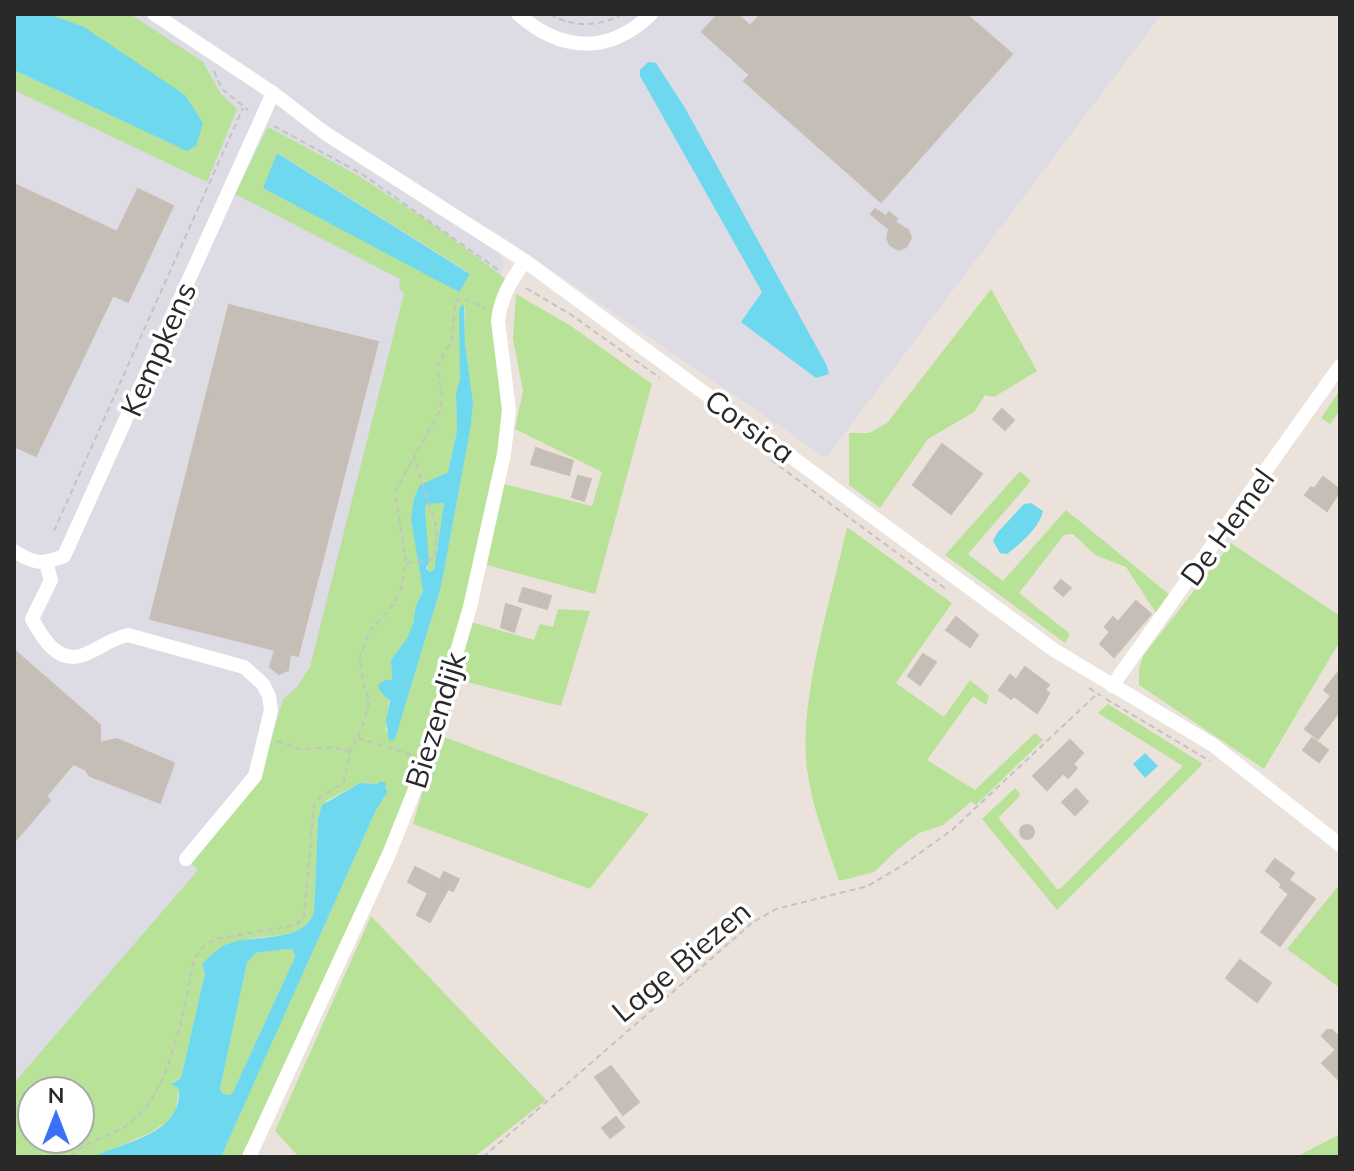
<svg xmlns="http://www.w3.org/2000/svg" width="1354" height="1171" font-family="Mulish,sans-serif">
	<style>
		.industrial { fill: #dddce4 }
		.green { fill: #b8e297; fill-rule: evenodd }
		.water { fill: #6ed8ee; fill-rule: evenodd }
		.building { fill: #c4beb7; stroke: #c7bfb5; stroke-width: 2 }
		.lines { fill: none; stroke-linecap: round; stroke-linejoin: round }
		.path { stroke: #c3c3c3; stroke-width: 2; stroke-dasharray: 6 4; stroke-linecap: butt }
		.minor { stroke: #fff; stroke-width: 14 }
		.labels { text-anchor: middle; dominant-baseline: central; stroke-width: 7; stroke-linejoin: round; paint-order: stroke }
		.street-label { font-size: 30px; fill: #292929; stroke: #fff }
	</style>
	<rect width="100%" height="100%" fill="#ebe3db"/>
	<path class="industrial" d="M14,14h1148l-336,444 -335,-229 13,34 -12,48 -15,244 -183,212 -262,324 -18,54z"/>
	<g class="green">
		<path d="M48,14h82l73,48 18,32 16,15 -30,73 -193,-92v-20l173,81 -103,-123z"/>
		<path d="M268,127l91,49 78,51 69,52 -10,20 7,90v38l-28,147 -73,239 -158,344h-23l155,-347 12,-19 -10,-7 -18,-1 -34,18 -8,18 -4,93c-10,30 -50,21 -74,29 -15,4 -28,12 -38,24l3,8 -24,105 -9,4 7,7 -3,21 -6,10 -22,14 -55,23h-79v-74l184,-213 -7,-7 68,-81 24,-83 13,-11 14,-21 94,-374 -5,-4 1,-10 -165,-85zM278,153l192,120v1l-206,-85zM460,307h5v37l8,59 -2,22 -30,162 -46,151 -9,-7 3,-33 -9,-7 12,-11 -1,-20 16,-22 6,-14 3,-19 7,-14 -3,-106 28,-13 9,-41 -1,-36 4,-16zM32,1091h48v48h-48z"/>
		<path d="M991,289l46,82 -43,26 -9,-2 -11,17 -46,27 -48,69 -31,-23v-52h20l18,-10z"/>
		<path d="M516,294l55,32 81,58 -57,210 -108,-29 17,-81 88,22 10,-34 -87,-43 8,-38 -10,-52z"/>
		<path d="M1340,390v20l-10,14 -9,-6z"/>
		<path d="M1020,471l11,10 -63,73 35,27 63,-71 104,85 -14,18 -30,-46 -31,-12 -22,-21 -9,1 -45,58 51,41 -5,9 -120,-88z"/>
		<path d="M444,503l-10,67 -6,2 -3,-64 2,-4z"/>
		<path d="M847,527l105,76 -56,80 48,34 26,-37 19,16 -3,9 -13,-9 -46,64 48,30 60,-57 8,7 -67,65 -5,-3 -28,23 -24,8 -21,16 -24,23 -35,9c-12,-36 -27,-74 -32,-112 -9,-70 25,-172 40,-242z"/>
		<path d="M1231,543l109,73v25l-76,128 -125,-84v-16l4,-13z"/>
		<path d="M558,609l32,2 -29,95 -106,-27 16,-57 63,18 6,-16 13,3z"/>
		<path d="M1108,704l95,60 -146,146 -75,-91 33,-31 5,6 -1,3 -20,20 1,3 57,69h3l123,-123 -85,-53z"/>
		<path d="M439,735l210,79 -59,75 -177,-65z"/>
		<path d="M1340,884v104l-53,-39z"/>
		<path d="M371,916l175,184 -72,57h-175l-24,-26z"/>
		<path d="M288,949l5,1 2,7 -62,135 -3,3 -7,-1 -3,-4 27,-127 8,-10z"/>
		<path d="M1340,1134v23h-44z"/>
	</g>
	<g class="water">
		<path d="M14,14h34l36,13 101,68 18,28 -7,23 -9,5 -173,-81z"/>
		<path d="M648,62l8,1 29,45 141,256 3,10 -13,4 -75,-56 21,-30 -122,-216v-6z"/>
		<path d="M277,153l193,121 -11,18 -196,-104z"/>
		<path d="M464,305l1,39 8,59 -2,22 -30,162 -46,152 -6,2 -3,-21 4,-19 -10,-10 -2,-6 7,-5h7l-1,-20 16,-22 6,-14 3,-19 7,-14 -12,-72 3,-21 6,-13 28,-13 9,-41 -1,-37 4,-15 -1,-66 1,-6zM444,503l-10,67 -5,2 -3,-4 3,-6 -4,-54 2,-4z"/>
		<path d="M1031,503l12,8c-3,16 -23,33 -36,43l-7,-1 -7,-12 4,-8 27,-29z"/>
		<path d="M1145,753l13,13 -13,12 -12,-14z"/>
		<path d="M381,781l5,2 -1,6 3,2 -12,19 -155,347h-128c31,-16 89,-22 86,-68l-8,-5 10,-6 24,-105 -3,-8c6,-8 15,-16 25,-21 26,-11 76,1 87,-32l4,-93 4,-14 38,-22 17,1zM288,949l5,1 2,7 -62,135 -3,3 -7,-1 -3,-5 27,-126 8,-10z"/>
	</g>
	<g class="building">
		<path d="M718,14h19l13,12 11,-12h205l46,40 -131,148 -137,-121 6,-6 -48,-43z"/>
		<path d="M14,184l103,48 21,-43 35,17 -45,96 -15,-7 -77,161 -22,-10z"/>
		<path d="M875,209l11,7 3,-4 8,7 -2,3 13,8 3,8 -5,9 -7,3 -9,-5 -3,-7 2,-9 -18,-15z"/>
		<path d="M229,305l149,37 -80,314 -8,-2 -2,16 -9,4 -9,-7 5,-17 -125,-31z"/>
		<path d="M1002,409l12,11 -9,10 -12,-11z"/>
		<path d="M942,444l40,30 -31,40 -38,-29z"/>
		<path d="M536,448l37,13 -4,14 -38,-11z"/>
		<path d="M578,476l13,3 -7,22 -12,-4z"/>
		<path d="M1323,477l15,11 -2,2 3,2 -12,19 -22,-16 6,-8 3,2z"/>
		<path d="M1061,580l10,8 -8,8 -9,-8z"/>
		<path d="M523,588l28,8 -4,13 -28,-8z"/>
		<path d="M1136,601l15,13 -37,43 -14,-13 10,-12 -5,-5 8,-10 5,5z"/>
		<path d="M506,604l15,5 -7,23 -13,-5z"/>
		<path d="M956,617l22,18 -8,12 -24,-17z"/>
		<path d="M14,650l86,75v18l17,-4 57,24 -14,40 -70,-27 -5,-7 -12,-5 -27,32 4,4 -36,42z"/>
		<path d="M923,654l13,8 -16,23 -12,-9z"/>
		<path d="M1025,667l24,18 -4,5 4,3 -4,8 -8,12 -23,-17 -3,3 -12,-9 11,-15 6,5z"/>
		<path d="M1340,670v41l-22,28 -13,-10 26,-33 -7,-6z"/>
		<path d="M1312,738l16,12 -9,12 -16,-12z"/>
		<path d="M1070,740l13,13 -10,11 4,4 -9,10 -5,-5 -16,17 -14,-14z"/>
		<path d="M1076,789l12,13 -13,13 -13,-13z"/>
		<circle cx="1027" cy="832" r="7"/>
		<path d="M1275,859l19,14 -5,7 26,19 -35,47 -19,-14 28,-38 -9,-7 2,-3 -16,-13z"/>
		<path d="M415,867l25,13 4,-8 15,7 -6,12 -5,-2 -18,33 -13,-7 11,-22 -20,-11z"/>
		<path d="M1240,960l31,23 -14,19 -31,-24z"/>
		<path d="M1327,1030h5l8,8v43l-18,-18 14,-13 -14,-14z"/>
		<path d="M611,1066l28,36 -16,13 -28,-38z"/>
		<path d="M616,1117l8,10 -14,11 -8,-10z"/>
	</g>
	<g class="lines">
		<g class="path">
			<path d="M550,14c24,14 48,13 73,0"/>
			<path d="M214,71l8,18 26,21"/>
			<path d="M274,126l88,48 138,97"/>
			<path d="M526,288l44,26 90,64"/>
			<path d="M771,460l175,129"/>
			<path d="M54,531l189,-423"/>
			<path d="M407,563l27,-4 3,-30 -23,-72 26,-47 2,-14 -5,-29 15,-27 3,-39 9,-2 21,9"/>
			<path d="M1089,688l12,8"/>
			<path d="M1106,699l104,62"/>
			<path d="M358,738l55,17"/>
			<path d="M277,741l23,8 32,-2 16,4"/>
			<path d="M71,1157c15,-18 41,-20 59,-34 40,-28 55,-117 64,-164l10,-13 12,-7 80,-14 8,-9 10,-111 8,-9 22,-13 6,-31 15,-32 4,-18 -8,-30 -1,-16 9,-24 24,-27 8,-16 5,-26 -11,-71 19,-35"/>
			<path d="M483,1157l269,-234 24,-14 92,-23 35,-21 49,-35 145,-136"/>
		</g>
		<g class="minor">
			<path d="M154,14l119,79 52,40 200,128 529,389 159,95 127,100"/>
			<path d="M518,14c43,38 91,41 133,0"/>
			<path d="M14,551c20,13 28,14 50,5l209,-463"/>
			<path d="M46,563l5,17 -19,39c10,18 24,43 48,37 15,-4 29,-17 48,-21l116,32 19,17 6,12 2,14 -16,66 -69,83"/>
			<path d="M1112,686l228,-320"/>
			<path d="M249,1157l140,-303 32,-80 49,-167 34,-153 5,-44 -11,-89c2,-23 14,-42 27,-60"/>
		</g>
	</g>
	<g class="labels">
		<g class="street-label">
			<text transform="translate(158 349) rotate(-66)">Kempkens</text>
			<text transform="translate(750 426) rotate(36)">Corsica</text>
			<text transform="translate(1227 527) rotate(-54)">De Hemel</text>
			<text transform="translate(435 720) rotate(-73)">Biezendijk</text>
			<text transform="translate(681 961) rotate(-40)">Lage Biezen</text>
		</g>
	</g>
	<rect width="1354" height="1171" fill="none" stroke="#292929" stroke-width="32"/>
	<g transform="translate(56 1115)"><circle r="38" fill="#ffffff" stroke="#a9a9a9" stroke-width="2"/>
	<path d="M0-6L14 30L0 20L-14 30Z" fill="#3b70f9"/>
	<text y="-12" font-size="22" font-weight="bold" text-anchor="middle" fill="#292929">N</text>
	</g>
</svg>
